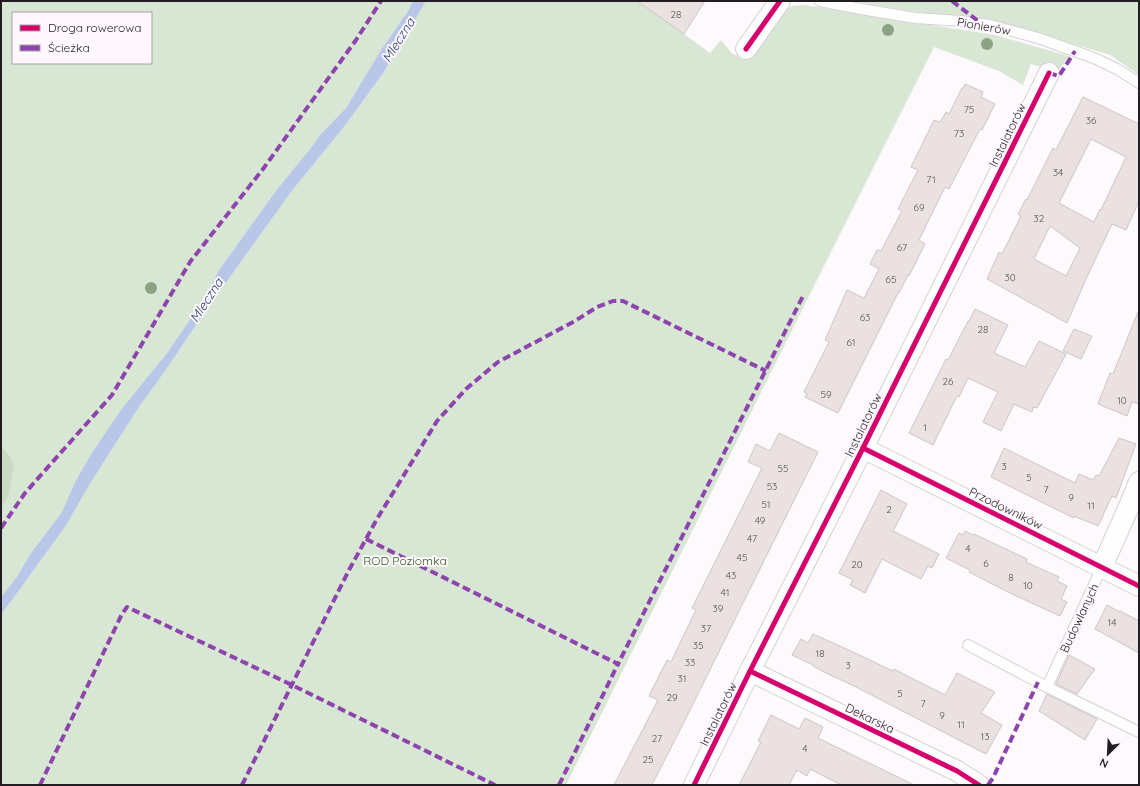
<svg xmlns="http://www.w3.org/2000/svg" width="1140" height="786" font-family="Quicksand,sans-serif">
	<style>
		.green { fill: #d8e7d3; fill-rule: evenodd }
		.forest { fill: #cadbc5 }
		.water { fill: #b8c7e8 }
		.building { fill: #ece1e1; stroke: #ccc6c6; fill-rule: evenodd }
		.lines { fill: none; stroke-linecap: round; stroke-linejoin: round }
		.service-casing { stroke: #d5d1d5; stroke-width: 12 }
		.minor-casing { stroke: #d5d1d5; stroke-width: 22 }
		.service { stroke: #fffeff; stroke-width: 10 }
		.minor { stroke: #fffeff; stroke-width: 20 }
		.quiet { stroke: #8e44ad; stroke-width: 4; stroke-dasharray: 8 4; stroke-linecap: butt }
		.cycleway-casing { stroke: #fef8fd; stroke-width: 8 }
		.cycleway { stroke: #d6006c; stroke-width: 5 }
		.tree { fill: #8ba285 }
		.labels { text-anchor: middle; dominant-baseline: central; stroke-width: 4; stroke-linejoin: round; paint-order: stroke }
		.number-label { font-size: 10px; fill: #564f53 }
		.street-label { font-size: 12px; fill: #221d22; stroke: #fef8fd }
		.park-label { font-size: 12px; fill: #2e5b23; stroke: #fef8fd }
		.water-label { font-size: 13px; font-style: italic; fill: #253e76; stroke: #fef8fd }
	</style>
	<rect width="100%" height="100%" fill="#fdf9fc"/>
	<g class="green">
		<path d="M1,1h412l-5,10 -27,39 -35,58 -26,27 -10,14 -32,39 -59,82 -15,29 -37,54 -47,58 -29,43 -16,28 -13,30 -31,41 -15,25 -15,19zM13,13h138v50h-138z"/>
		<path d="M426,1h212l72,52 11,-13 10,12 7,5 9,-1 40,-47 5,-3 12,-1 191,30 74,21 -12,16 -26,-8 -8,21 -24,-14 -65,-24 -129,257 -239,481h-565v-170l64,-88 26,-45 48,-75 28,-40 35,-51 89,-124 56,-69 37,-51z"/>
		<path d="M851,1h288v74l-29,-20 -109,-33 -23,-4 -62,-6z"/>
	</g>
	<path class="forest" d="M1,446l8,9 5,10 -5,30 -8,13z"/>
	<path class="water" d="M413,1h13l-42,71 -37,51 -56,69 -89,124 -35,52 -28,39 -48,75 -26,45 -64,88v-18l15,-19 15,-25 31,-41 13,-30 16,-28 29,-43 47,-58 37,-54 15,-29 59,-82 32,-39 10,-14 26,-27 35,-58 27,-39z"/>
	<g class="building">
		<path d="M637,1h68l-21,33z"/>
		<path d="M965,84l18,8 -2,5 14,7 -13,26 -2,-1 -31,60 -4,-2 -26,53 6,4 -16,32 -1,-1 -9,18h-1l-60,120 -33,-16 2,-3 -3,-2 25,-50 -4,-2 22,-50 17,8 15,-29 -9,-5 7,-14 4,1 21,-40 -4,-2 20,-39 -7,-3 23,-47 6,2 6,-10 3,2 13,-26h1z"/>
		<path d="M1083,97l56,27v77l-13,29 -14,-6 -26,55 -19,44 -80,-44 12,-27 3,2 19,-38 -3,-2 8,-15 1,1 26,-52 3,2zM1091,139l35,18 -25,53 -1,-1 -6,13 -35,-19zM1050,226l30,22 -14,28 -32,-17z"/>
		<path d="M975,309l33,16 -14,28 31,14 14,-26 27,13 -29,54 -4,-1 -1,5 -18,-8 -13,27 -18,-9 15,-30 -30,-14 -9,19 -2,-1 -24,49 -24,-12 37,-74 2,1 20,-39h1z"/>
		<path d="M1138,312l1,92 -7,-2 -5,14 -29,-12 12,-31 3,1z"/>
		<path d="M1074,329l18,7 -11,23 -18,-8z"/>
		<path d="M779,433l39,19 -134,270 -32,63h-38l44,-85 -9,-4 18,-36 4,2 8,-17 17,-35 -4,-2 70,-140 -14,-6 8,-18 14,7z"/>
		<path d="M1119,438l17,6 -20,54 -4,-2 -14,30 -24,-10v2l-53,-26 -30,-15 13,-29 71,35 4,-9 14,6 3,-5 3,1z"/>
		<path d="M881,490l26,14 -14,27 46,23 -7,14 -4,-2 -7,13 -39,-20 -17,34 -15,-8 3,-5 -14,-7z"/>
		<path d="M965,531l8,4 1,-1 53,25 -1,3 33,15 -2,4 10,5 -6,13 6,3 -7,14 -50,-23 -41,-21 1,-2 -24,-12 13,-25 4,2z"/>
		<path d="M1107,605l13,7v-1l19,10v32l-44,-24z"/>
		<path d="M813,634l40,18 40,19 1,-2 51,26 12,-22 38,19 -14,21 21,12 -16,29 -132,-68 -30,-14 -11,-6v-1l-21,-10 9,-16 7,4z"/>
		<path d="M1069,655l26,14 -18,25 -21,-10z"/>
		<path d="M1047,694l50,25 -12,21 -46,-29z"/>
		<path d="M771,715l28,14 6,-11 18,9 -5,11 96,47h-73l-31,-16 -3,7 -10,-6 -8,15h-50l22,-43 -3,-1z"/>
	</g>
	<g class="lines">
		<g class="service-casing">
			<g id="service">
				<path d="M820,1l41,8 54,9 46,3 29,4 48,13 56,20 23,11 22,14"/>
				<path d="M968,645l79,42 92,45"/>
				<path d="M1047,687l55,-120"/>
			</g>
		</g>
		<g class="minor-casing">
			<g id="minor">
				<path d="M746,49l34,-48"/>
				<path d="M863,448l276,138"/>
				<path d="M1102,567l25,-56 12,-29"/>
				<path d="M750,671l207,100 22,14"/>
				<path d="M694,785l56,-114 113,-223 186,-375"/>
			</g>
		</g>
		<use href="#service" class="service"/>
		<use href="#minor" class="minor"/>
		<g class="quiet">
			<path d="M952,1l30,23"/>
			<path d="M1049,73l10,3 16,-25"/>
			<path d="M1,528l24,-35 87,-98 78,-133 73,-93 93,-129 25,-39"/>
			<path d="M366,539l252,125 185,-368"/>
			<path d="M40,785l82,-171 5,-7 165,78 203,100"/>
			<path d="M242,785l107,-215 28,-51 60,-98 29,-32 32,-27 77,-41 22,-14 16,-6h10l143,70"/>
			<path d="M559,785l59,-121"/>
			<path d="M988,785l5,-7 45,-96"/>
		</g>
		<g class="cycleway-casing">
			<g id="cycleway">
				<path d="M746,49l34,-48"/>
				<path d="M863,448l276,138"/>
				<path d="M750,671l207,100 22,14"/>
				<path d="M694,785l56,-114 113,-223 186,-375"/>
			</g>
		</g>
		<use href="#cycleway" class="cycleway"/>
	</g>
	<g class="tree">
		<circle cx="888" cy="30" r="6"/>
		<circle cx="987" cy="44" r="6"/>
		<circle cx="151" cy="288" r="6"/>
	</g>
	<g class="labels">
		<g class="number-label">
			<text x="676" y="14">28</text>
			<text x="969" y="109">75</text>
			<text x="1091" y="120">36</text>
			<text x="959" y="133">73</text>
			<text x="1058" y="172">34</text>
			<text x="931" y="179">71</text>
			<text x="919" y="207">69</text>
			<text x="1039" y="218">32</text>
			<text x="902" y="247">67</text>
			<text x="1010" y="277">30</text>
			<text x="891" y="279">65</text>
			<text x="865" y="317">63</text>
			<text x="983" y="329">28</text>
			<text x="851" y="342">61</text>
			<text x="948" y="381">26</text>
			<text x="826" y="394">59</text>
			<text x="1122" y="400">10</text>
			<text x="925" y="427">1</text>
			<text x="1004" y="466">3</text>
			<text x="783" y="468">55</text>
			<text x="1029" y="477">5</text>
			<text x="772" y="486">53</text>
			<text x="1046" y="489">7</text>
			<text x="1071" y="497">9</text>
			<text x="766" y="504">51</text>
			<text x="1091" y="505">11</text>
			<text x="889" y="509">2</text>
			<text x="760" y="520">49</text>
			<text x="752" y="538">47</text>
			<text x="968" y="548">4</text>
			<text x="742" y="557">45</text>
			<text x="986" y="563">6</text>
			<text x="857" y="564">20</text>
			<text x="731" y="575">43</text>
			<text x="1011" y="577">8</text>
			<text x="1028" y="585">10</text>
			<text x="725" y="592">41</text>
			<text x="718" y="608">39</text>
			<text x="1112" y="622">14</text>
			<text x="706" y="628">37</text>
			<text x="698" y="645">35</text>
			<text x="820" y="653">18</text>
			<text x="690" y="662">33</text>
			<text x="848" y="665">3</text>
			<text x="682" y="678">31</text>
			<text x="900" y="693">5</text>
			<text x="672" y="697">29</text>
			<text x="923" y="703">7</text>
			<text x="942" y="715">9</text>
			<text x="961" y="724">11</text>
			<text x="985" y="736">13</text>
			<text x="657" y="738">27</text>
			<text x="805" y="748">4</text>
			<text x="648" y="759">25</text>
		</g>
		<g class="street-label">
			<text transform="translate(984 26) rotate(10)">Pionierów</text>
			<text transform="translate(1007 135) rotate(-64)">Instalatorów</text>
			<text transform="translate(863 425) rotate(-64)">Instalatorów</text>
			<text transform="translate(1006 508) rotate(26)">Przodowników</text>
			<text transform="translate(1079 618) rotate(-65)">Budowlanych</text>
			<text transform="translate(718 714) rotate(-64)">Instalatorów</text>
			<text transform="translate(870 718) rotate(26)">Dekarska</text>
		</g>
		<g class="park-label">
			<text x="405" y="560">ROD Poziomka</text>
		</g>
		<g class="water-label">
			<text transform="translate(398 40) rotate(-58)">Mleczna</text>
			<text transform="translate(206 300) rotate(-57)">Mleczna</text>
		</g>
	</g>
	<rect width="1140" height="786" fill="none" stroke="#221d22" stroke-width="4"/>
	<rect x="12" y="12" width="140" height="52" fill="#fef8fd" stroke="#a6a0a5"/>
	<rect x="20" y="25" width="20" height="6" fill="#d6006c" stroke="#a6a0a5"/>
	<text x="48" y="32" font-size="12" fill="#221d22">Droga rowerowa</text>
	<rect x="20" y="45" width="20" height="6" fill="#8e44ad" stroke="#a6a0a5"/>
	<text x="48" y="52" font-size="12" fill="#221d22">Ścieżka</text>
	<g transform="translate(1108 754) rotate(204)" stroke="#fef8fd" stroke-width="3" paint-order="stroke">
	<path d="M0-3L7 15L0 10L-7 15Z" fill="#221d22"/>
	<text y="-6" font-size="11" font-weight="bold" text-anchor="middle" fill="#221d22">N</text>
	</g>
</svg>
